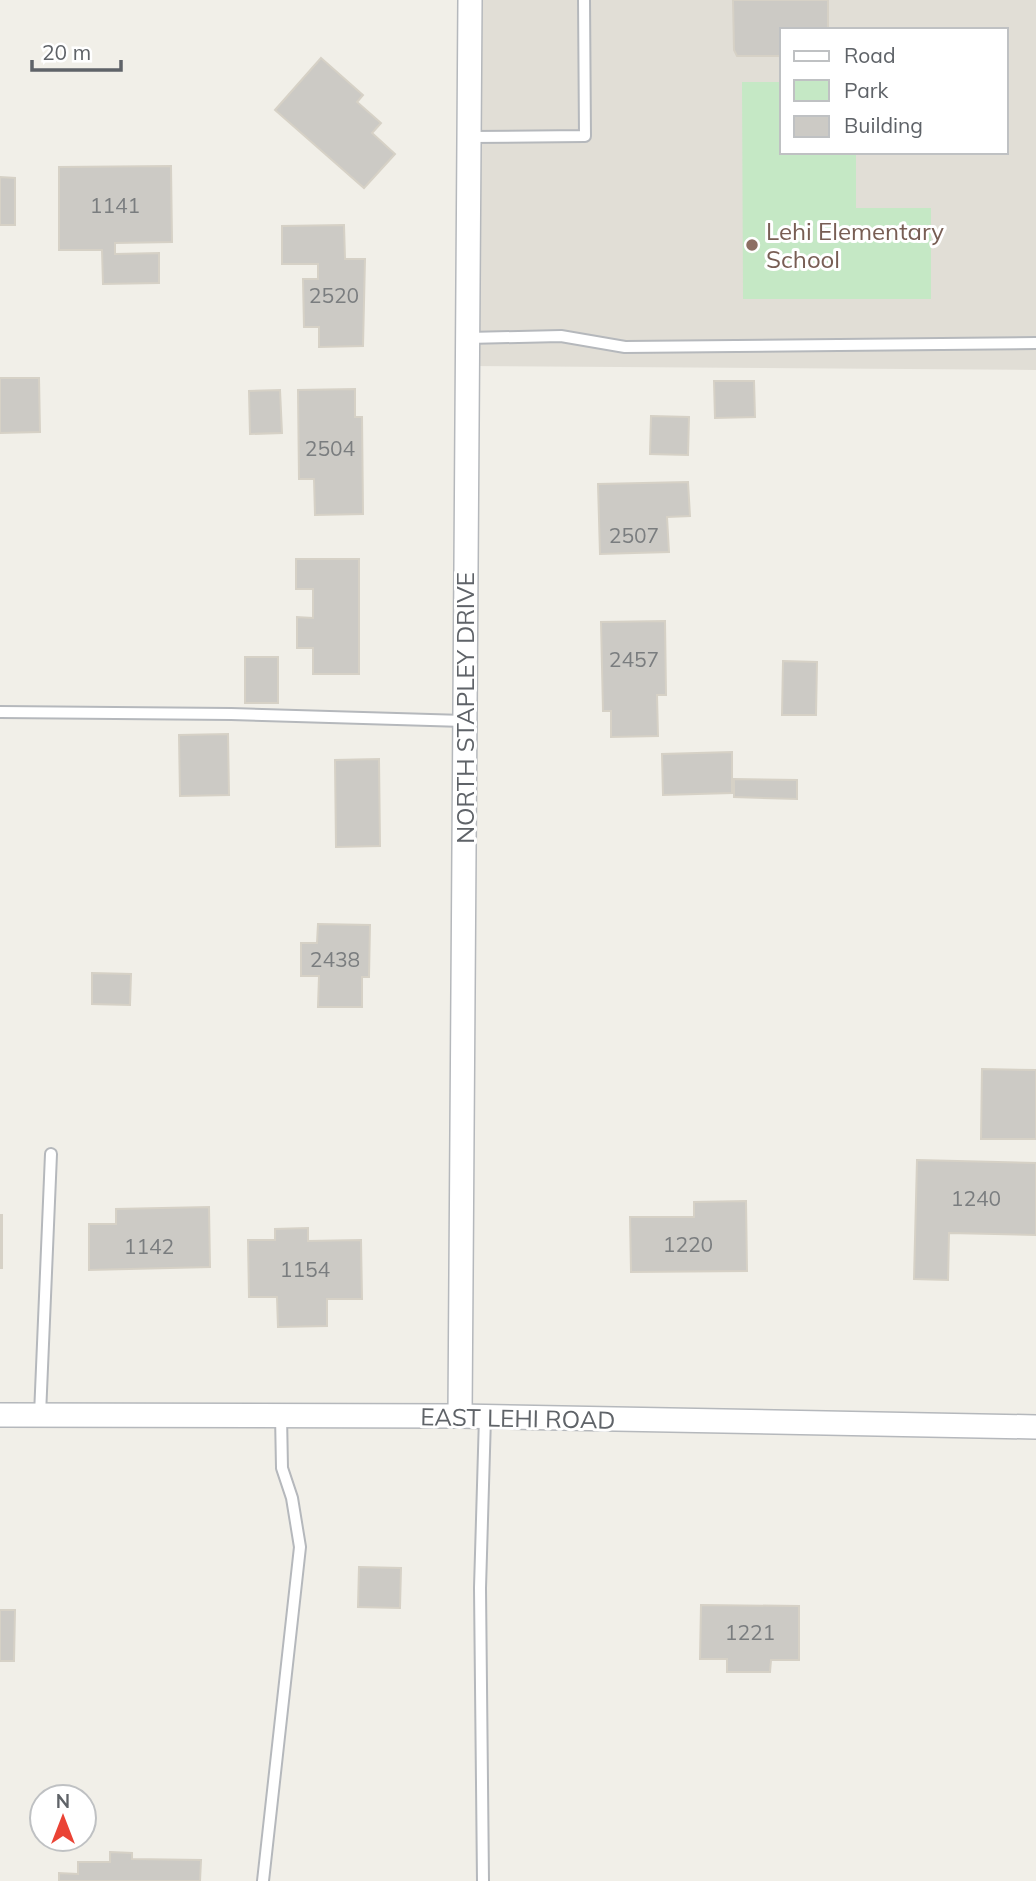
<svg xmlns="http://www.w3.org/2000/svg" width="1036" height="1881" font-family="Mulish,sans-serif">
	<style>
		.education { fill: #e1ded6; fill-rule: evenodd }
		.green { fill: #c5e8c5 }
		.building { fill: #cccac5; stroke: #d6d1c6; stroke-width: 2 }
		.lines { fill: none; stroke-linecap: round; stroke-linejoin: round }
		.service-casing { stroke: #b5b8bc; stroke-width: 14 }
		.minor-casing { stroke: #b5b8bc; stroke-width: 26 }
		.service { stroke: #fff; stroke-width: 10 }
		.minor { stroke: #fff; stroke-width: 23 }
		.education-dot { fill: #8d6e63; stroke: #fff; stroke-width: 2.5 }
		.labels { text-anchor: middle; dominant-baseline: central; stroke-width: 6; stroke-linejoin: round; paint-order: stroke }
		.number-label { font-size: 21px; fill: #7a7d7f }
		.education-label { font-size: 24px; fill: #785e54; stroke: #fff; text-anchor: start }
		.street-label { font-size: 24px; fill: #5f6368; stroke: #fff }
	</style>
	<rect width="100%" height="100%" fill="#f1efe8"/>
	<path class="education" d="M470,0h566v370l-569,-4zM782,30h224v122h-224z"/>
	<path class="green" d="M742,82h40v70h74v56h75v91h-188z"/>
	<g class="building">
		<path d="M733,0h95v30h-46v26h-45l-3,-6z"/>
		<path d="M321,58l42,37 -6,7 24,21 -9,10 23,21 -31,34 -89,-78z"/>
		<path d="M171,166l1,76 -57,1v11l44,-1v30l-56,1 -1,-34h-43v-83z"/>
		<path d="M0,177l15,1v47h-15z"/>
		<path d="M344,225l1,34h20l-2,87 -44,1v-20h-15l-1,-48h15v-15h-36v-38z"/>
		<path d="M0,378h39l1,54 -40,1z"/>
		<path d="M714,381h40l1,36 -40,1z"/>
		<path d="M355,389v28h7l1,97 -48,1 -1,-36h-15l-1,-89z"/>
		<path d="M280,390l2,43 -32,1 -1,-43z"/>
		<path d="M651,416l38,1 -1,38 -38,-1z"/>
		<path d="M688,482l2,34 -23,1 2,35 -69,2 -2,-70z"/>
		<path d="M296,559h63v115h-46v-26h-16v-31l16,1v-29h-17z"/>
		<path d="M665,621l1,74h-9l1,41 -47,1v-26h-8l-2,-89z"/>
		<rect x="245" y="657" width="33" height="46"/>
		<path d="M783,661l34,1 -1,53h-34z"/>
		<path d="M228,734l1,61 -49,1 -1,-61z"/>
		<path d="M732,752v41l-69,2 -1,-41z"/>
		<path d="M379,759l1,87 -44,1 -1,-87z"/>
		<path d="M734,779l63,1v19l-63,-2z"/>
		<path d="M318,924l52,1 -1,52h-7v30h-44l1,-31h-18v-33h16z"/>
		<path d="M92,973l39,1 -1,31 -38,-1z"/>
		<path d="M982,1069l54,1v69h-55z"/>
		<path d="M917,1160l119,3v72l-87,-2 -1,47 -34,-1z"/>
		<path d="M746,1201l1,70 -116,1 -1,-55h64v-15z"/>
		<path d="M209,1207l1,60 -121,3v-46h27v-15z"/>
		<rect x="0" y="1215" width="2" height="53"/>
		<path d="M308,1228v13l53,-1 1,59h-35v27l-49,1 -1,-30h-28l-1,-57h27v-11z"/>
		<path d="M359,1567l42,1 -1,40 -42,-1z"/>
		<path d="M701,1605l98,1v54h-28l-1,12h-43v-13h-27z"/>
		<path d="M0,1610h15l-1,51h-14z"/>
		<path d="M110,1852l22,1v6l69,1 -1,21h-141v-8l19,1v-12h32z"/>
	</g>
	<g class="lines">
		<g class="service-casing">
			<g id="service">
				<path d="M469,137l116,-1 -1,-136"/>
				<path d="M467,338l94,-2 64,11 411,-4"/>
				<path d="M0,712l231,2 233,7"/>
				<path d="M40,1415l11,-261"/>
				<path d="M263,1881l37,-334 -8,-49 -10,-30 -1,-53"/>
				<path d="M483,1881l-3,-293 5,-171"/>
			</g>
		</g>
		<g class="minor-casing">
			<g id="minor">
				<path d="M0,1415l460,1 576,11"/>
				<path d="M460,1416l10,-1416"/>
			</g>
		</g>
		<use href="#service" class="service"/>
		<use href="#minor" class="minor"/>
	</g>
	<circle class="education-dot" cx="752" cy="245" r="7"/>
	<g class="labels">
		<g class="number-label">
			<text x="115" y="205">1141</text>
			<text x="334" y="295">2520</text>
			<text x="330" y="448">2504</text>
			<text x="634" y="535">2507</text>
			<text x="634" y="659">2457</text>
			<text x="335" y="959">2438</text>
			<text x="976" y="1198">1240</text>
			<text x="688" y="1244">1220</text>
			<text x="149" y="1246">1142</text>
			<text x="305" y="1269">1154</text>
			<text x="750" y="1632">1221</text>
		</g>
		<g class="education-label">
			<text x="766" y="231">Lehi Elementary<tspan x="766" dy="28">School</tspan></text>
		</g>
		<g class="street-label">
			<text transform="translate(465 708) rotate(-90)">NORTH STAPLEY DRIVE</text>
			<text transform="translate(518 1418) rotate(1)">EAST LEHI ROAD</text>
		</g>
	</g>
	<rect x="780" y="28" width="228" height="126" fill="#ffffff" stroke="#bfc1c3" stroke-width="2"/>
	<rect x="794" y="51" width="35" height="10" fill="#ffffff" stroke="#bfc1c3" stroke-width="2"/>
	<text x="844" y="63" font-size="21" fill="#5f6368">Road</text>
	<rect x="794" y="80" width="35" height="21" fill="#c5e8c5" stroke="#bfc1c3" stroke-width="2"/>
	<text x="844" y="98" font-size="21" fill="#5f6368">Park</text>
	<rect x="794" y="116" width="35" height="21" fill="#cccac5" stroke="#bfc1c3" stroke-width="2"/>
	<text x="844" y="133" font-size="21" fill="#5f6368">Building</text>
	<g transform="translate(63 1818)"><circle r="33" fill="#ffffff" stroke="#bfc1c3" stroke-width="2"/>
	<path d="M0-5L12 26L0 18L-12 26Z" fill="#ea4335"/>
	<text y="-10" font-size="19" font-weight="bold" text-anchor="middle" fill="#5f6368">N</text>
	</g>
	<path d="M32 60v10h89v-10" fill="none" stroke="#5f6368" stroke-width="3.5"/>
	<text x="42" y="60" font-size="21" fill="#5f6368" stroke="#ffffff" stroke-width="5" paint-order="stroke">20 m</text>
</svg>
